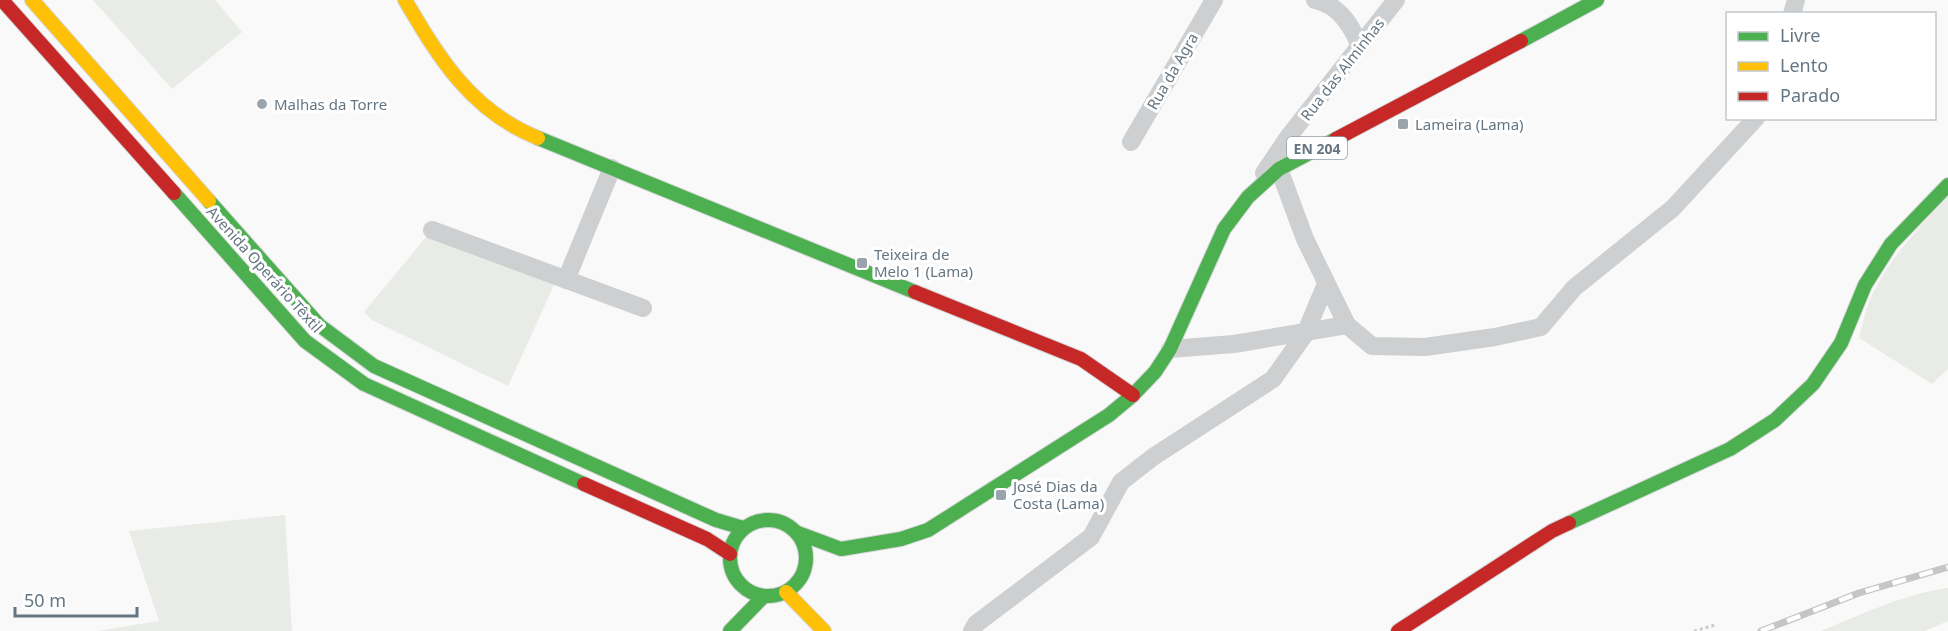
<svg xmlns="http://www.w3.org/2000/svg" width="1948" height="631" font-family="'Noto Sans',sans-serif">
	<style>
		.green { fill: #e8ebe6 }
		.lines { fill: none; stroke-linecap: round; stroke-linejoin: round }
		.fast-casing { stroke: #d5d6d7; stroke-width: 16 }
		.slow-casing { stroke: #d5d6d7; stroke-width: 16 }
		.jam-casing { stroke: #d5d6d7; stroke-width: 16 }
		.path { stroke: #cbcccd; stroke-width: 3; stroke-dasharray: 3 3; stroke-linecap: butt }
		.street { stroke: #cecfd0; stroke-width: 18 }
		.fast { stroke: #4caf50; stroke-width: 14 }
		.slow { stroke: #ffc107; stroke-width: 14 }
		.jam { stroke: #c62828; stroke-width: 14 }
		.rail-casing { stroke: #c3c5c6; stroke-width: 7 }
		.rail { stroke: #fff; stroke-width: 4.5; stroke-dasharray: 14; stroke-linecap: butt }
		.poi-dot { fill: #99a4ac; stroke: #fff; stroke-width: 2 }
		.labels { text-anchor: middle; dominant-baseline: central; stroke-width: 6; stroke-linejoin: round; paint-order: stroke }
		.shield { fill: #fff; stroke: #939fa8; stroke-width: 1.5 }
		.shield-label { font-size: 14px; font-weight: bold; fill: #657683 }
		.street-label { font-size: 15px; fill: #657683; stroke: #fff }
		.poi-label { font-size: 15px; fill: #657683; stroke: #fff; text-anchor: start }
	</style>
	<rect width="100%" height="100%" fill="#f9f9f9"/>
	<g class="green">
		<path d="M93,0h122l27,32 -70,57z"/>
		<path d="M1948,196v173l-16,15 -73,-46c3,-12 6,-25 10,-36 17,-41 50,-74 79,-106z"/>
		<path d="M427,236l128,47 -47,103 -136,-66 -8,-8z"/>
		<path d="M285,515l7,116h-195l62,-10 -30,-90z"/>
		<path d="M1948,588v33l-23,10h-104c41,-17 83,-37 127,-43z"/>
	</g>
	<g class="lines">
		<g class="fast-casing">
			<g id="fast">
				<path d="M1521,41l76,-41"/>
				<path d="M538,138l377,154"/>
				<path d="M174,193l131,148 59,43 220,100"/>
				<path d="M209,201l110,124 55,41 342,154 27,8"/>
				<circle cx="768" cy="558" r="38"/>
				<path d="M1569,523l161,-74 45,-29 38,-36 28,-41 24,-58 26,-41 57,-59"/>
				<path d="M798,533l43,16 60,-10 27,-9 181,-115 24,-20 22,-23 15,-23 54,-120 24,-32 31,-28 57,-30"/>
				<path d="M730,631l34,-35"/>
			</g>
		</g>
		<g class="slow-casing">
			<g id="slow">
				<path d="M32,0l177,201"/>
				<path d="M405,0c34,58 66,111 133,138"/>
				<path d="M786,592l38,39"/>
			</g>
		</g>
		<g class="jam-casing">
			<g id="jam">
				<path d="M2,0l172,193"/>
				<path d="M1336,139l185,-98"/>
				<path d="M915,292l166,67 52,36"/>
				<path d="M584,484l123,55 23,15"/>
				<path d="M1398,631l154,-100 17,-8"/>
			</g>
		</g>
		<path class="path" d="M1694,631l21,-6"/>
		<g class="street">
			<path d="M1315,0c24,5 36,25 45,46"/>
			<path d="M1792,14l4,-14"/>
			<path d="M1131,142l83,-142"/>
			<path d="M1279,169l26,70 42,86"/>
			<path d="M1264,173l25,-37 107,-136"/>
			<path d="M432,230l211,78"/>
			<path d="M566,280l46,-112"/>
			<path d="M1170,349l64,-5 113,-19 25,21 53,1 70,-10 46,-10 33,-39 99,-80 83,-90"/>
			<path d="M972,631l4,-7 115,-87 30,-55 32,-25 120,-78 32,-45 21,-50"/>
		</g>
		<use href="#fast" class="fast"/>
		<use href="#slow" class="slow"/>
		<use href="#jam" class="jam"/>
		<g class="rail-casing">
			<path id="rail" d="M1761,631l98,-38 89,-26"/>
		</g>
		<use href="#rail" class="rail"/>
	</g>
	<g class="poi-dot">
		<circle cx="262" cy="104" r="6"/>
		<rect x="1397" y="118" width="12" height="12" rx="3"/>
		<rect x="856" y="257" width="12" height="12" rx="3"/>
		<rect x="995" y="489" width="12" height="12" rx="3"/>
	</g>
	<g class="labels">
		<rect class="shield" x="1287" y="137" width="60" height="22" rx="4.5"/>
		<g class="shield-label">
			<text x="1317" y="148">EN 204</text>
		</g>
		<g class="street-label">
			<text transform="translate(1342 69) rotate(-52)">Rua das Alminhas</text>
			<text transform="translate(1172 71) rotate(-60)">Rua da Agra</text>
			<text transform="translate(265 269) rotate(48)">Avenida Operário Têxtil</text>
		</g>
		<g class="poi-label">
			<text x="274" y="104">Malhas da Torre</text>
			<text x="1415" y="124">Lameira (Lama)</text>
			<text x="874" y="254">Teixeira de<tspan x="874" dy="17">Melo 1 (Lama)</tspan></text>
			<text x="1013" y="486">José Dias da<tspan x="1013" dy="17">Costa (Lama)</tspan></text>
		</g>
	</g>
	<rect x="1726" y="12" width="210" height="108" fill="#ffffff" stroke="#c1c8cd" stroke-width="1.5"/>
	<rect x="1738" y="32" width="30" height="9" fill="#4caf50" stroke="#c1c8cd" stroke-width="1.5"/>
	<text x="1780" y="42" font-size="18" fill="#657683">Livre</text>
	<rect x="1738" y="62" width="30" height="9" fill="#ffc107" stroke="#c1c8cd" stroke-width="1.5"/>
	<text x="1780" y="72" font-size="18" fill="#657683">Lento</text>
	<rect x="1738" y="92" width="30" height="9" fill="#c62828" stroke="#c1c8cd" stroke-width="1.5"/>
	<text x="1780" y="102" font-size="18" fill="#657683">Parado</text>
	<path d="M15 607v9h122v-9" fill="none" stroke="#657683" stroke-width="3"/>
	<text x="24" y="607" font-size="18" fill="#657683" stroke="#ffffff" stroke-width="4.5" paint-order="stroke">50 m</text>
</svg>
